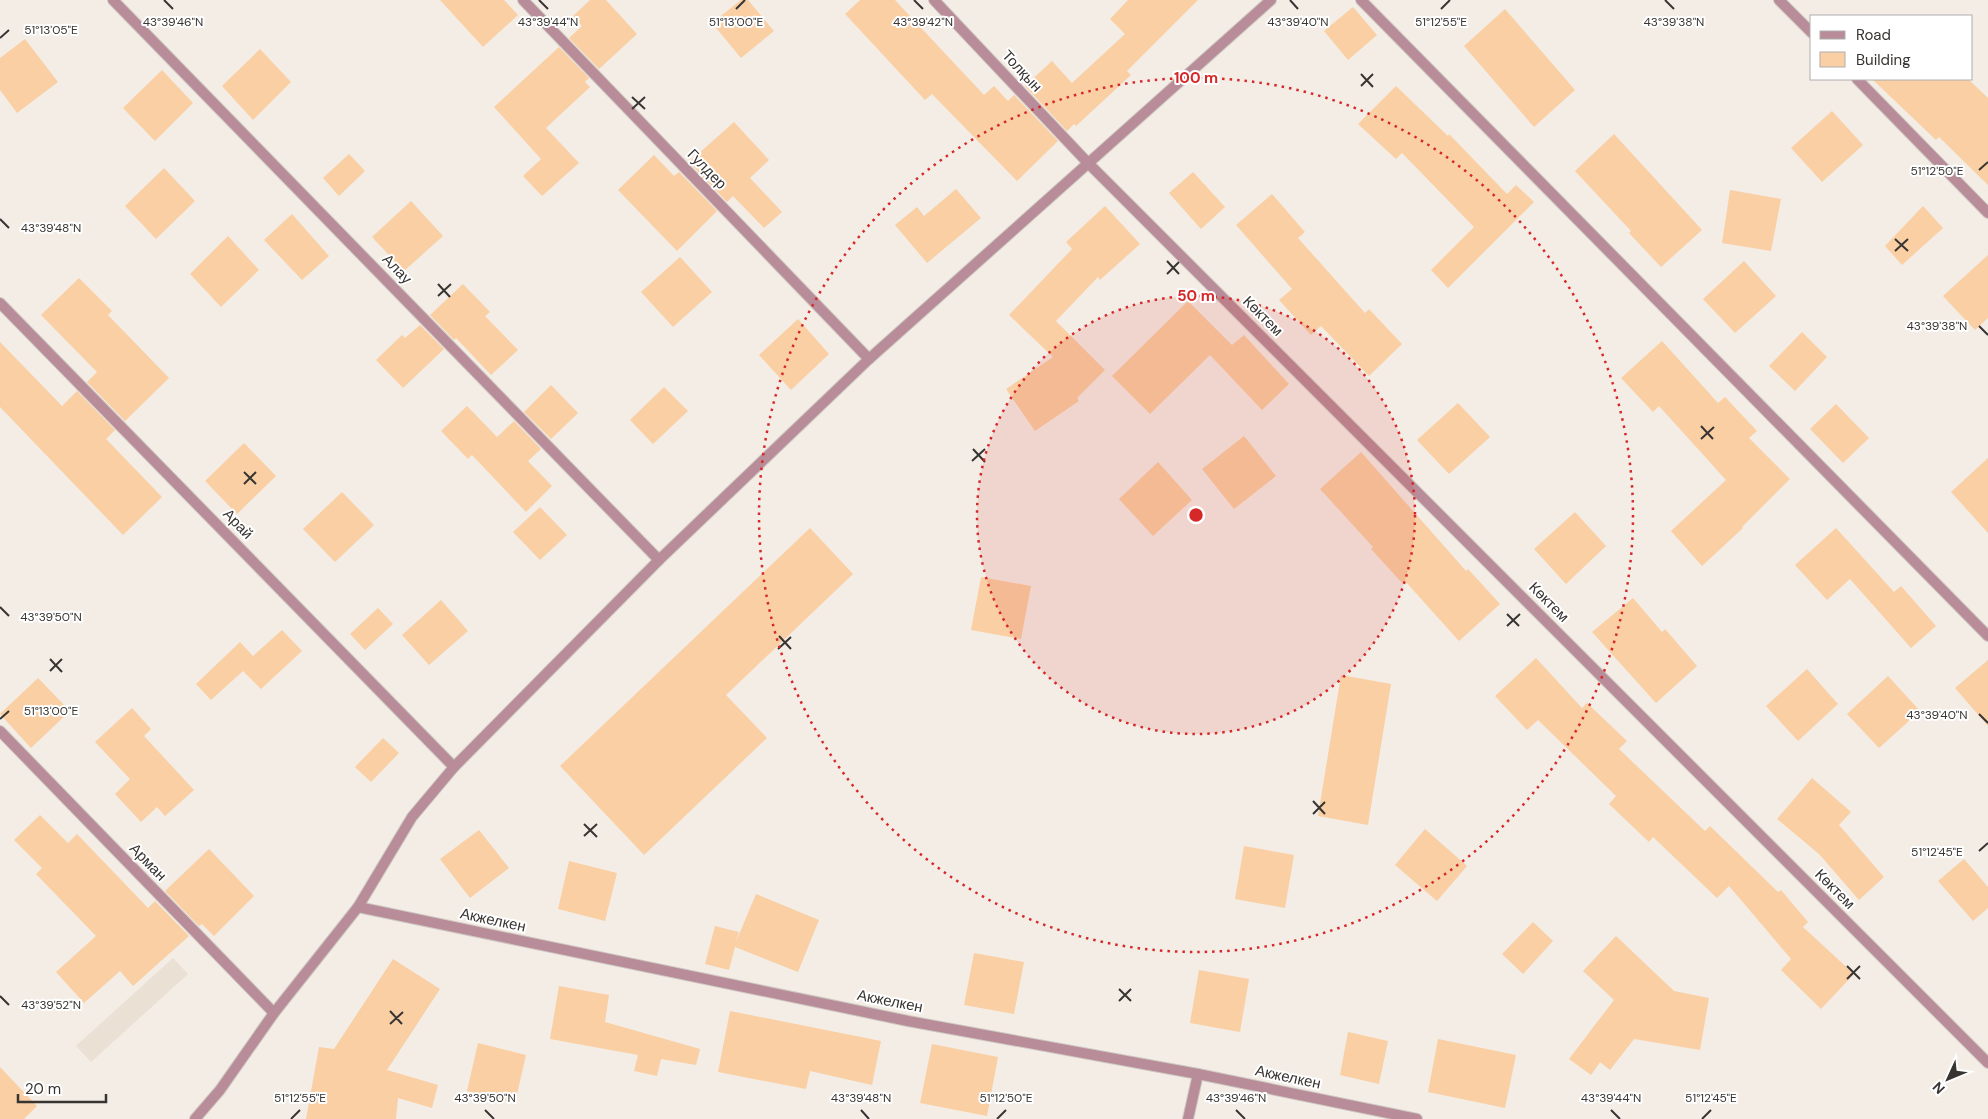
<svg xmlns="http://www.w3.org/2000/svg" width="1988" height="1119" font-family="'DM Sans',sans-serif">
	<style>
		.built { fill: #ebe0d4 }
		.building { fill: #f9cfa3 }
		.lines { fill: none; stroke-linecap: round; stroke-linejoin: round }
		.minor-casing { stroke: #cec8c2; stroke-width: 12 }
		.tertiary-casing { stroke: #cec8c2; stroke-width: 12 }
		.minor { stroke: #b88c98; stroke-width: 10 }
		.tertiary { stroke: #b88c98; stroke-width: 10 }
		.ticks { fill: none; stroke: #373432; stroke-width: 2 }
		.ring { fill: none; stroke: #d62828; stroke-width: 2.5; stroke-dasharray: 2.5 5 }
		.labels { text-anchor: middle; dominant-baseline: central; stroke-width: 4; stroke-linejoin: round; paint-order: stroke }
		.street-label { font-size: 15px; fill: #373432; stroke: #fff }
		.ticks-label { font-size: 12px; text-anchor: middle; fill: #373432; stroke: #fff; stroke-width: 4; stroke-linejoin: round; paint-order: stroke }
		.centre { fill: #d62828; stroke: #fff; stroke-width: 2.5 }
		.ring-label { font-size: 15px; text-anchor: middle; font-weight: bold; fill: #d62828; stroke: #fff; stroke-width: 4; stroke-linejoin: round; paint-order: stroke }
	</style>
	<rect width="100%" height="100%" fill="#f4ede6"/>
	<path class="built" d="M173,958l15,16 -97,88 -15,-16z"/>
	<g class="building">
		<path d="M440,0h64l14,15 -35,32z"/>
		<path d="M590,0h16l31,34 -38,35 -30,-31 13,-12 -9,-10z"/>
		<path d="M741,0h7l26,31 -33,27 -29,-35z"/>
		<path d="M860,0h35l89,95 10,-9 14,15 6,-6 44,46 -41,40 -85,-87 -7,6 -80,-86z"/>
		<path d="M1128,0h70l-71,71 4,4 -55,51 -2,-2 -7,7 -42,-45 27,-25 20,22 53,-49 -15,-15z"/>
		<path d="M1353,7l24,28 -29,25 -24,-29z"/>
		<path d="M1505,9l70,81 -41,37 -70,-81z"/>
		<path d="M25,39l33,43 -41,31 -17,-23v-32z"/>
		<path d="M559,47l30,31 -4,4 5,5 -44,41 33,35 -37,33 -19,-20 18,-17 -47,-52z"/>
		<path d="M260,49l31,33 -38,38 -31,-34z"/>
		<path d="M162,70l31,33 -38,38 -32,-33z"/>
		<path d="M1872,79h96l20,19v87l-49,-48 -3,3z"/>
		<path d="M1396,86l52,50 1,-2 58,60 9,-9 18,17 -86,86 -17,-18 43,-43 -72,-74 -6,6 -38,-35z"/>
		<path d="M1832,111l31,34 -41,37 -31,-34z"/>
		<path d="M734,122l35,38 -19,18 32,34 -18,16 -31,-32 -6,6 -38,-40z"/>
		<path d="M1614,134l88,96 -41,37 -32,-34 2,-2 -56,-60z"/>
		<path d="M349,154l16,17 -26,25 -16,-18z"/>
		<path d="M654,155l20,21 5,-4 38,39 -40,40 -59,-61z"/>
		<path d="M164,168l31,33 -39,38 -31,-33z"/>
		<path d="M1193,172l32,35 -24,22 -32,-36z"/>
		<path d="M956,189l25,29 -54,45 -32,-38 22,-18 7,9z"/>
		<path d="M1730,190l51,9 -10,52 -49,-8z"/>
		<path d="M1272,194l33,38 -7,6 67,75 4,-4 33,35 -33,32 -48,-50 -10,9 -32,-35 13,-11 -56,-64z"/>
		<path d="M411,201l32,35 -39,35 -32,-34z"/>
		<path d="M1105,206l35,38 -40,36 -2,-3 -42,44 49,49 -28,28 2,3 -44,30 -29,-42 47,-32 -44,-42 63,-66 -6,-7z"/>
		<path d="M1923,206l20,22 -41,37 -17,-19z"/>
		<path d="M292,214l37,42 -27,24 -38,-40z"/>
		<path d="M228,236l31,34 -38,37 -31,-33z"/>
		<path d="M1988,255v63l-13,12 -32,-34z"/>
		<path d="M680,257l32,35 -39,35 -32,-35z"/>
		<path d="M1744,261l32,35 -41,37 -32,-34z"/>
		<path d="M79,278l33,33 -4,4 61,63 -44,43 -38,-39 10,-10 -56,-57z"/>
		<path d="M463,284l27,28 -5,4 33,34 -27,25 -35,-37 -2,2 -24,-25z"/>
		<path d="M1188,301l44,44 12,-10 45,49 -27,26 -52,-55 -60,59 -38,-38z"/>
		<path d="M798,319l31,35 -38,36 -32,-35z"/>
		<path d="M420,325l24,24 -41,39 -27,-28 26,-25 3,3z"/>
		<path d="M1802,332l25,25 -32,34 -26,-25z"/>
		<path d="M1662,341l56,62 7,-6 32,34 -8,7 41,41 -48,48 1,1 -41,38 -31,-35 55,-51 -67,-74 -6,6 -32,-34z"/>
		<path d="M0,342l62,64 15,-15 38,39 -9,9 56,58 -39,38 -123,-128z"/>
		<path d="M551,385l27,28 -27,26 -27,-27z"/>
		<path d="M664,387l24,24 -35,33 -23,-24z"/>
		<path d="M1458,403l32,34 -41,37 -32,-34z"/>
		<path d="M1836,404l33,34 -26,25 -33,-34z"/>
		<path d="M467,406l30,31 17,-16 27,28 -13,12 24,25 -26,26 -54,-57 -4,4 -27,-28z"/>
		<path d="M1244,436l32,40 -42,33 -32,-40z"/>
		<path d="M244,443l32,33 -39,38 -32,-33z"/>
		<path d="M1361,452l105,119 2,-2 32,35 -41,37 -54,-60 -2,3 -32,-35 2,-2 -53,-58z"/>
		<path d="M1988,458v75l-37,-41z"/>
		<path d="M1158,462l34,38 -39,36 -34,-37z"/>
		<path d="M342,492l32,33 -39,37 -32,-33z"/>
		<path d="M540,507l27,28 -27,25 -27,-28z"/>
		<path d="M1575,512l31,34 -40,38 -32,-35z"/>
		<path d="M810,528l43,46 -127,121 41,43 -123,117 -84,-89z"/>
		<path d="M1836,528l58,64 7,-6 35,40 -25,22 -61,-69 -23,21 -32,-35z"/>
		<path d="M981,577l50,9 -10,53 -50,-9z"/>
		<path d="M1633,598l29,34 3,-3 32,37 -41,37 -64,-71z"/>
		<path d="M441,600l27,31 -39,34 -27,-30z"/>
		<path d="M378,608l15,16 -28,26 -15,-16z"/>
		<path d="M282,630l20,21 -41,38 -18,-18 -32,29 -15,-16 44,-42 13,14z"/>
		<path d="M1536,658l46,50 5,-5 40,38 -8,8 86,82 5,-5 68,66 3,-2 27,32 -5,5 51,47 -33,35 -40,-39 10,-11 -62,-73 -12,12 -64,-61 -4,5 -40,-38 7,-8 -78,-76 -11,10 -32,-34z"/>
		<path d="M1988,660v66l-33,-38z"/>
		<path d="M1807,669l31,35 -40,37 -32,-35z"/>
		<path d="M1341,675l50,9 -23,141 -50,-9z"/>
		<path d="M1888,676l32,35 -41,37 -32,-34z"/>
		<path d="M38,678l32,33 -39,37 -31,-34z"/>
		<path d="M132,708l19,21 -7,7 50,54 -29,26 -8,-9 -16,15 -26,-28 15,-15 -35,-37z"/>
		<path d="M383,738l16,15 -28,29 -16,-15z"/>
		<path d="M1812,778l39,34 -12,13 45,52 -25,23 -40,-46 -42,-35z"/>
		<path d="M40,815l28,28 9,-9 71,74 7,-7 34,35 -56,50 -13,-15 -36,32 -28,-31 40,-36 -60,-62 6,-6 -28,-28z"/>
		<path d="M1425,829l42,37 -30,35 -42,-36z"/>
		<path d="M479,830l30,38 -39,30 -30,-39z"/>
		<path d="M1244,846l50,9 -9,53 -50,-9z"/>
		<path d="M209,849l45,47 -40,40 -12,-12 -3,2 -34,-35z"/>
		<path d="M1964,859l24,28v21l-15,13 -35,-40z"/>
		<path d="M569,861l48,12 -12,48 -47,-12z"/>
		<path d="M756,894l63,26 -21,52 -63,-25 -6,23 -24,-6 10,-38 24,6 -4,12z"/>
		<path d="M1533,922l20,19 -30,33 -21,-20z"/>
		<path d="M1616,936l58,55 35,7 -9,52 -66,-11 -24,31 -10,-8 -9,13 -22,-16 45,-59 -31,-29z"/>
		<path d="M974,953l50,9 -10,52 -50,-9z"/>
		<path d="M393,959l47,30 -53,81 51,15 -6,23 -34,-10 -2,21h-90l13,-72 15,2z"/>
		<path d="M1199,970l50,9 -9,53 -50,-9z"/>
		<path d="M559,986l50,9 -4,27 95,27 -4,16 -35,-6 -4,17 -23,-5 4,-16 -88,-16z"/>
		<path d="M730,1011l151,30 -9,44 -62,-14 -4,18 -88,-17z"/>
		<path d="M1348,1032l40,9 -9,43 -39,-9z"/>
		<path d="M1438,1039l78,16 -11,53 -77,-16z"/>
		<path d="M478,1043l48,12 -11,48 -48,-12z"/>
		<path d="M932,1044l66,13 -11,59 -67,-13z"/>
		<path d="M0,1067l37,39 -13,13h-24z"/>
	</g>
	<g class="lines">
		<g class="minor-casing">
			<g id="minor">
				<path d="M113,0l546,560"/>
				<path d="M523,0l346,359"/>
				<path d="M934,0l154,163 900,900"/>
				<path d="M1361,0l627,636"/>
				<path d="M1779,0l33,33"/>
				<path d="M1857,79l131,134"/>
				<path d="M0,303l454,464"/>
				<path d="M0,731l274,282"/>
				<path d="M358,907l550,114 290,53 219,45"/>
				<path d="M1188,1119l10,-45"/>
			</g>
		</g>
		<g class="tertiary-casing">
			<path id="tertiary" d="M195,1119l25,-29 54,-77 84,-106 54,-90 42,-50 205,-207 210,-201 402,-359"/>
		</g>
		<use href="#minor" class="minor"/>
		<use href="#tertiary" class="tertiary"/>
	</g>
	<path class="ticks" d="M164,0l9,9M539,0l9,9M914,0l9,9M1290,0l8,9M1665,0l9,9M736,9l9,-9M1441,9l9,-9M0,38l9,-8M1361,74l12,13M1361,86l12,-12M632,97l13,12M632,109l13,-12M1979,170l9,-8M0,219l9,9M1895,239l13,12M1895,251l13,-12M1167,261l12,13M1167,274l12,-12M438,284l12,13M438,296l13,-12M1979,326l9,9M1701,426l12,13M1701,439l13,-12M973,449l12,13M972,461l13,-12M244,472l12,12M244,484l12,-12M0,607l9,9M1507,614l12,12M1507,626l13,-12M779,636l12,13M778,649l13,-12M50,659l12,13M50,671l12,-12M1979,714l9,9M0,719l9,-8M1313,801l12,13M1313,814l12,-12M584,824l13,13M584,836l13,-12M1979,851l9,-8M1847,966l13,13M1847,979l13,-13M1119,989l12,12M0,996l9,9M1119,1001l12,-12M390,1011l12,13M390,1024l13,-12M485,1110l9,9M861,1110l8,9M1236,1110l9,9M1611,1110l9,9M291,1119l9,-9M997,1119l9,-9M1702,1119l9,-9"/>
	<circle cx="1196" cy="515" r="219" fill="#d62828" fill-opacity=".12"/>
	<g class="ring">
		<circle cx="1196" cy="515" r="219"/>
		<circle cx="1196" cy="515" r="437"/>
	</g>
	<g class="labels">
		<g class="street-label">
			<text transform="translate(1022 71) rotate(47)">Толқын</text>
			<text transform="translate(707 169) rotate(46)">Гулдер</text>
			<text transform="translate(397 269) rotate(46)">Алау</text>
			<text transform="translate(1263 316) rotate(45)">Көктем</text>
			<text transform="translate(238 524) rotate(46)">Арай</text>
			<text transform="translate(1549 602) rotate(45)">Көктем</text>
			<text transform="translate(148 862) rotate(46)">Арман</text>
			<text transform="translate(1835 889) rotate(45)">Көктем</text>
			<text transform="translate(493 920) rotate(12)">Акжелкен</text>
			<text transform="translate(890 1001) rotate(11)">Акжелкен</text>
			<text transform="translate(1288 1077) rotate(12)">Акжелкен</text>
		</g>
	</g>
	<g class="ticks-label">
		<text x="736" y="26">51°13'00"E</text>
		<text x="1441" y="26">51°12'55"E</text>
		<text x="173" y="26">43°39'46"N</text>
		<text x="548" y="26">43°39'44"N</text>
		<text x="923" y="26">43°39'42"N</text>
		<text x="1298" y="26">43°39'40"N</text>
		<text x="1674" y="26">43°39'38"N</text>
		<text x="51" y="34">51°13'05"E</text>
		<text x="1937" y="175">51°12'50"E</text>
		<text x="51" y="232">43°39'48"N</text>
		<text x="1937" y="330">43°39'38"N</text>
		<text x="51" y="621">43°39'50"N</text>
		<text x="51" y="715">51°13'00"E</text>
		<text x="1937" y="719">43°39'40"N</text>
		<text x="1937" y="856">51°12'45"E</text>
		<text x="51" y="1009">43°39'52"N</text>
		<text x="485" y="1102">43°39'50"N</text>
		<text x="861" y="1102">43°39'48"N</text>
		<text x="1236" y="1102">43°39'46"N</text>
		<text x="1611" y="1102">43°39'44"N</text>
		<text x="300" y="1102">51°12'55"E</text>
		<text x="1006" y="1102">51°12'50"E</text>
		<text x="1711" y="1102">51°12'45"E</text>
	</g>
	<circle cx="1196" cy="515" r="8" class="centre"/>
	<g class="ring-label">
		<text x="1196" y="83">100 m</text>
		<text x="1196" y="301">50 m</text>
	</g>
	<rect x="1810" y="15" width="162" height="65" fill="#ffffff" stroke="#afaead"/>
	<rect x="1820" y="31" width="25" height="8" fill="#b88c98" stroke="#afaead"/>
	<text x="1856" y="40" font-size="15" fill="#373432">Road</text>
	<rect x="1820" y="52" width="25" height="15" fill="#f9cfa3" stroke="#afaead"/>
	<text x="1856" y="65" font-size="15" fill="#373432">Building</text>
	<g transform="translate(1948 1079) rotate(226)" stroke="#ffffff" stroke-width="4" paint-order="stroke">
	<path d="M0-4L9 19L0 12L-9 19Z" fill="#373432"/>
	<text y="-8" font-size="14" font-weight="bold" text-anchor="middle" fill="#373432">N</text>
	</g>
	<path d="M18 1094v8h88v-8" fill="none" stroke="#373432" stroke-width="2.5"/>
	<text x="25" y="1094" font-size="15" fill="#373432" stroke="#ffffff" stroke-width="4" paint-order="stroke">20 m</text>
</svg>
